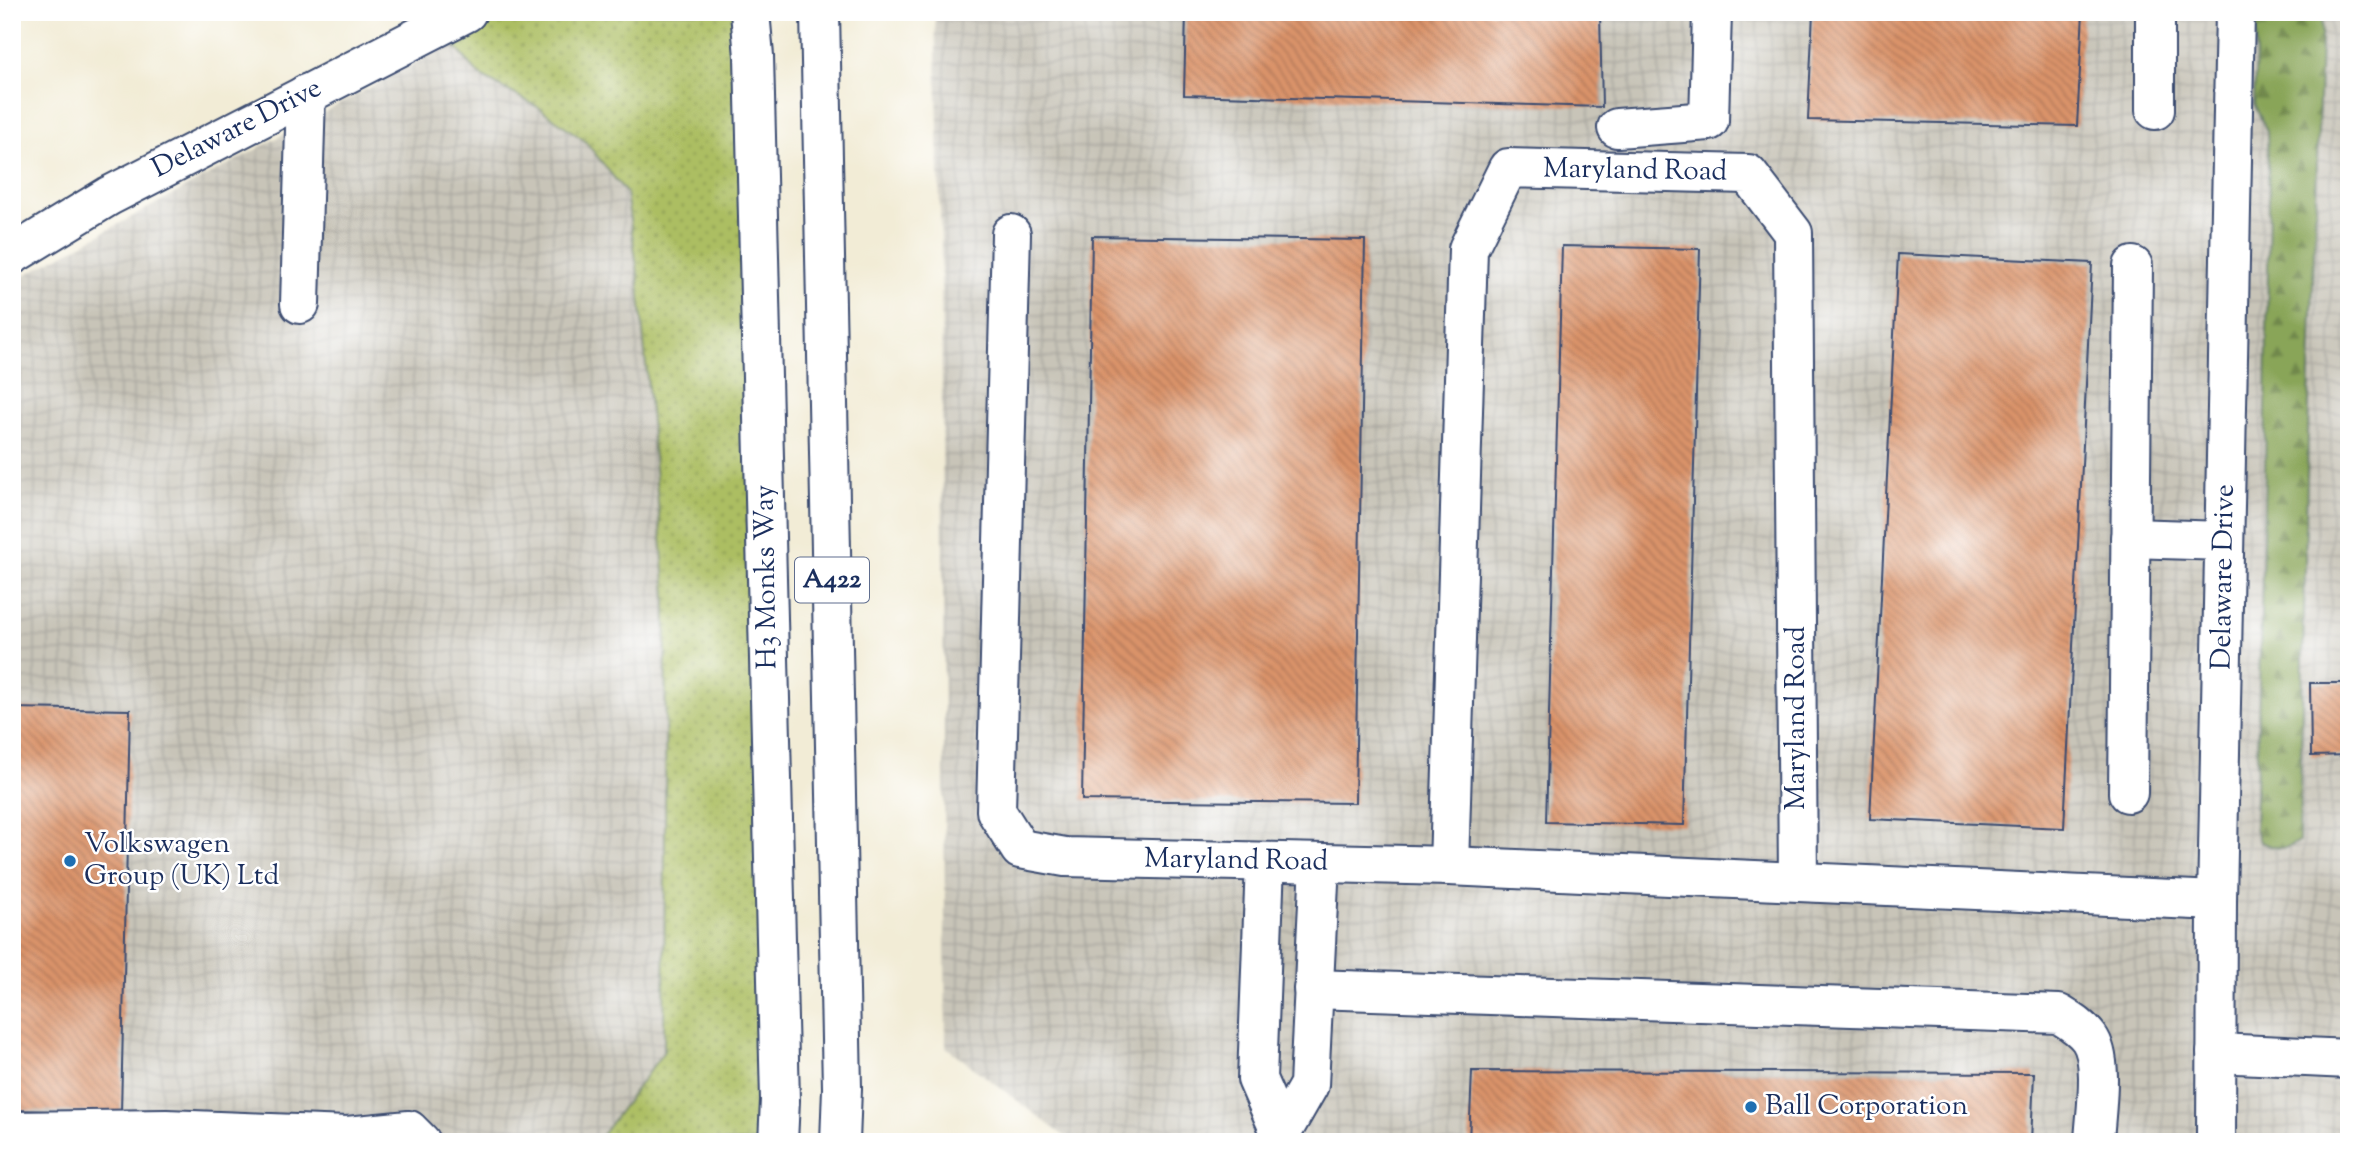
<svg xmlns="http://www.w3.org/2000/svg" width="2361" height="1154" font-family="'Sorts Mill Goudy',serif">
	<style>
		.industrial { fill: url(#industrial-grid) }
		.grass { fill: url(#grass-dots); stroke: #647660; stroke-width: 2 }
		.forest { fill: url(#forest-firs); stroke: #526a5b; stroke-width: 2 }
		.building { fill: url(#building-back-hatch) }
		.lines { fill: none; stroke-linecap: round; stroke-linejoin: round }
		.minor-casing { stroke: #3b4b70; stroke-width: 42 }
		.major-casing { stroke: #3b4b70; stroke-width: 42 }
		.minor { stroke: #fff; stroke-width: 38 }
		.major { stroke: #fff; stroke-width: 38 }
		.poi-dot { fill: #1f6fb2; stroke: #fff; stroke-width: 2.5 }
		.labels { text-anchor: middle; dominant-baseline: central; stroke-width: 5; stroke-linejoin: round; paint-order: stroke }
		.shield { fill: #fff; stroke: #5f6d8e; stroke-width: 2 }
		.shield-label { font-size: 26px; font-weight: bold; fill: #1b2f5e }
		.street-label { font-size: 28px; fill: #1b2f5e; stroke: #fff }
		.poi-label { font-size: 28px; fill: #1b2f5e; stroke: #fff; text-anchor: start }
	</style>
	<defs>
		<pattern id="industrial-grid" width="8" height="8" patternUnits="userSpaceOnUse" patternTransform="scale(1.75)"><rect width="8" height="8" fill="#c8c4b8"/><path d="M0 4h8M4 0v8" fill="none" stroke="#aba9a1"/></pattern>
		<pattern id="grass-dots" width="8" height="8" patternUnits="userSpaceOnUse" patternTransform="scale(1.75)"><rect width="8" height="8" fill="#acbe62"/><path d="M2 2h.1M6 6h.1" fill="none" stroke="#8b9b54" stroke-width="1.8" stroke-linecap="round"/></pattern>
		<pattern id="forest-firs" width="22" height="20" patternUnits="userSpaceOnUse" patternTransform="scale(1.75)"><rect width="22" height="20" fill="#89a558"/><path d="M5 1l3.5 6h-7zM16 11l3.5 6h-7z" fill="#6f874c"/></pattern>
		<pattern id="building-back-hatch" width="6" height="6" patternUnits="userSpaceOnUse" patternTransform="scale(1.75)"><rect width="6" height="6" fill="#da9369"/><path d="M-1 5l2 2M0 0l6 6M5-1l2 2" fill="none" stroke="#b0785a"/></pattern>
	</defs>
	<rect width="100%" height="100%" fill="#fff"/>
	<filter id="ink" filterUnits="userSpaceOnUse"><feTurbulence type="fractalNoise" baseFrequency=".0143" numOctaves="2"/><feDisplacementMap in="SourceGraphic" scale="14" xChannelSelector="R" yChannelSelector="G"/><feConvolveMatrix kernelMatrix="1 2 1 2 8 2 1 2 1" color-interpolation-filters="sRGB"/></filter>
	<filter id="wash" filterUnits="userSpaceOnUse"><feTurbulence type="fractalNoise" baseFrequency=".00686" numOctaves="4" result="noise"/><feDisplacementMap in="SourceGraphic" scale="28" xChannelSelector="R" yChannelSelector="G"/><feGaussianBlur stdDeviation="1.57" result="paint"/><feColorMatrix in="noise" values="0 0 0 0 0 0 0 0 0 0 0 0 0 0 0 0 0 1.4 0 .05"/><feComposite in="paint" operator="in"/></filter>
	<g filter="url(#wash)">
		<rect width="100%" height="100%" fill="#f2ecd6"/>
		<g class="industrial">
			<path d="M935,12h1414v1130h-1277l-126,-95 -5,-800z"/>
			<path d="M452,43l27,32 59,32 47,34 41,52 12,81 28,321 -2,456 -67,91h-585v-860z"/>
		</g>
		<path class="grass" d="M467,12h284l27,1130h-181l67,-91 2,-456 -28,-321 -12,-81 -41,-52 -47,-34 -59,-32 -41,-49z"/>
		<path class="forest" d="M2257,12h65l-14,422 -9,407c-14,11 -24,7 -39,1l-5,-13 10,-358 4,-274 -2,-66 -13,-27z"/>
		<g id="blocks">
			<g class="building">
				<path d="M1186,12h414l2,95 -418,-12z"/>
				<path d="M1813,12h270l-6,114 -269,-6z"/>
				<path d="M1092,236l273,4 -10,563 -273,-3z"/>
				<path d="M1562,246l138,3 -16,576 -138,-3z"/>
				<path d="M1898,254l194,9 -28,565 -194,-9z"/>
				<path d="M2310,683h39v72l-38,1z"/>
				<path d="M12,708l118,2 -9,403 -109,-3 3,-311h-3z"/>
				<path d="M1472,1071l562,2 -3,69h-562z"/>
			</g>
		</g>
	</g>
	<g filter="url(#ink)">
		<use href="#blocks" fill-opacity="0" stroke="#3b4b70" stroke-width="2"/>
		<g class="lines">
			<g class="minor-casing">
				<g id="minor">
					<path d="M2155,110v-98"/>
					<path d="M1617,128l92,-7 3,-109"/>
					<path d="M1011,234l-15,577 24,38 45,8 384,9 768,35"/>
					<path d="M12,255l97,-59 358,-184"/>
					<path d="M300,304l6,-210"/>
					<path d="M2130,538l94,3"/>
					<path d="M2128,793l5,-527"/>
					<path d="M1265,862l-8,217 24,55v8"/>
					<path d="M1449,866l19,-617 40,-81 240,6 45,59 5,648"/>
					<path d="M1313,989l746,25c11,7 22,13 30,24 16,22 6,77 5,104"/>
					<path d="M2216,1053l133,6"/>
					<path d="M12,1131l154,-2 181,7 62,-6 12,12"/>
					<path d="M1281,1134l28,-49 11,-222"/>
					<path d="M2216,1142l1,-241 18,-889"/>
				</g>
			</g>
			<g class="major-casing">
				<g id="major">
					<path d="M750,12l4,44 26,1044 -2,42"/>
					<path d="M820,12l22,1076 -2,54"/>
				</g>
			</g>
			<use href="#minor" class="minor"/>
			<use href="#major" class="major"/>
		</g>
	</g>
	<g class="poi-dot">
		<circle cx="70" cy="861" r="7"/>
		<circle cx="1751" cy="1107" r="7"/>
	</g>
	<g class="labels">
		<rect class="shield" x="795" y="557.5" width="74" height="45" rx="5"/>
		<g class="shield-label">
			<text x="832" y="580">A422</text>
		</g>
		<g class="street-label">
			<text transform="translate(237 129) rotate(-27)">Delaware Drive</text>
			<text transform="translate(1635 171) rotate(1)">Maryland Road</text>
			<text transform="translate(767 577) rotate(-91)">H3 Monks Way</text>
			<text transform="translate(2224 577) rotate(-89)">Delaware Drive</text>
			<text transform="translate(1797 718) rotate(-90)">Maryland Road</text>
			<text transform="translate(1236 861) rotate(1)">Maryland Road</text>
		</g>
		<g class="poi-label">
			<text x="84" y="845">Volkswagen<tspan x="84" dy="32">Group (UK) Ltd</tspan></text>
			<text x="1765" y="1107">Ball Corporation</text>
		</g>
	</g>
	<rect width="2361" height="1154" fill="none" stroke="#fff" stroke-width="42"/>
</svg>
